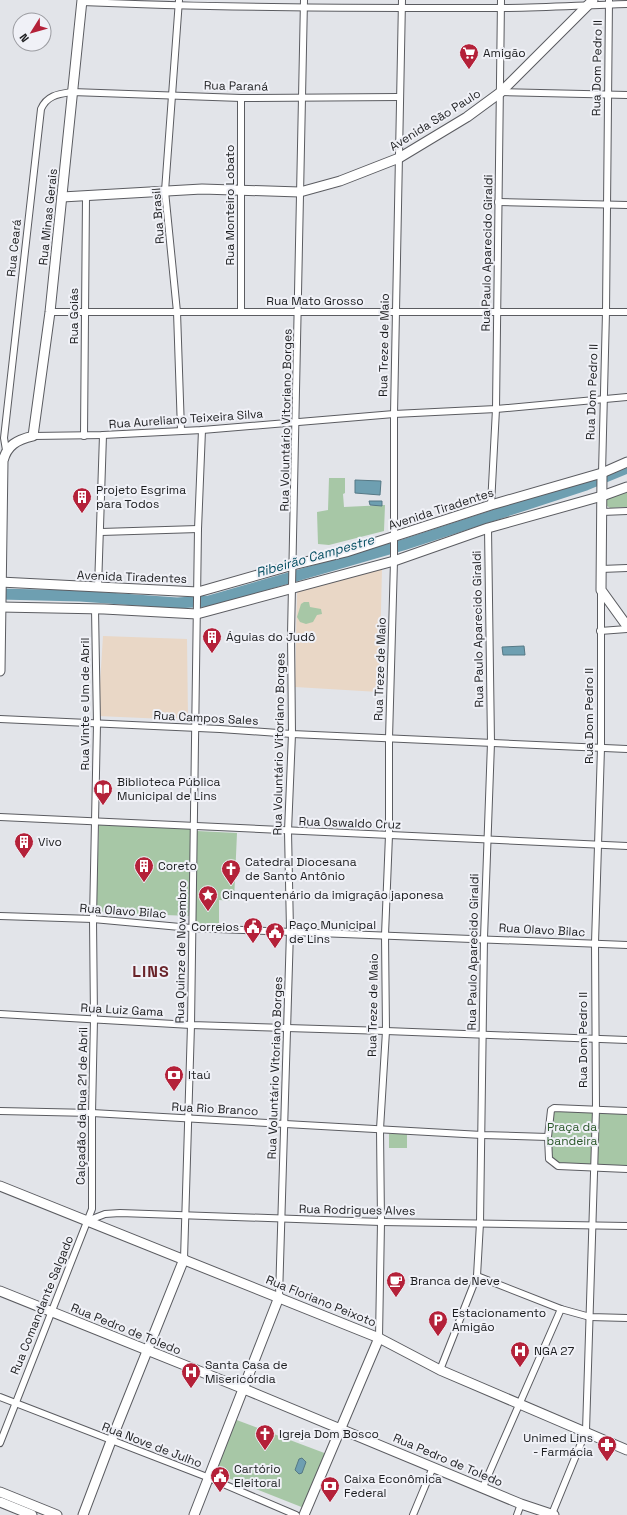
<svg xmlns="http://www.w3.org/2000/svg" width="627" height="1515" font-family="'Space Grotesk',sans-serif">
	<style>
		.education { fill: #e9d7c6 }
		.green { fill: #a7c7a6 }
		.water { fill: #6e9fb1; stroke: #557885 }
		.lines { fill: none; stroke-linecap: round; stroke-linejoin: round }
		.river { stroke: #6e9fb1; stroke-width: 11 }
		.street-casing { stroke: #5b5c61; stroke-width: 8 }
		.secondary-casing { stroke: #5b5c61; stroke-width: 11 }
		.street { stroke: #fff; stroke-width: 6 }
		.secondary { stroke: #fff; stroke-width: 9 }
		.labels { text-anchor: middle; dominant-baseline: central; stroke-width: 4; stroke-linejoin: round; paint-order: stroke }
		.poi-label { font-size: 12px; fill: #1c1d1f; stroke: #f0f1f7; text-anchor: start }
		.street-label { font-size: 12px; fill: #1c1d1f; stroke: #f0f1f7 }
		.park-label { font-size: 12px; fill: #2c592b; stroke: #f0f1f7 }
		.water-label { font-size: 13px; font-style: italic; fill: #024c60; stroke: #f0f1f7 }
		.district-label { font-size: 16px; font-weight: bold; letter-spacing: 1px; fill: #692329; stroke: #f0f1f7 }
	</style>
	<rect width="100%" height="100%" fill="#e2e4e9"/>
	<g class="education">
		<path d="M382,568l-3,124 -84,-5 2,-95z"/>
		<path d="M103,636l84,3 1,81 -90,-4z"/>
	</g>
	<g class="green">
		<path d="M329,478h16v15l-2,1 1,13 41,-2 -1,26 -55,14 -11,-1 -1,-32 11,-2z"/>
		<path d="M627,491v16l-17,1 -3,-2v-7z"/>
		<path d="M304,602h5l1,5 11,2 1,5 -5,1 -4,7 -7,2 -6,-2 -3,-5 4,-13z"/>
		<path d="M99,825l93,3 -3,88 -93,-4z"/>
		<path d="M197,831l40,2 -3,68 -15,-1v25l-27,-1z"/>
		<path d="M595,1110l-1,57 -32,-1 -11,-4 -2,-13 2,-38z"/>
		<path d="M597,1110l30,2v56l-31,-1z"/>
		<rect x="389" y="1134" width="18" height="14"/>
		<path d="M234,1419l93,35 -23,54 -91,-36z"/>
	</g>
	<g class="water">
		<path d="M355,480l26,1 -1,14 -25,-2z"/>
		<path d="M369,501h13v5l-12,-1z"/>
		<path d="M524,646l1,9h-22l-1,-8z"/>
		<path d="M302,1458l4,4 -4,11 -3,1 -4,-4 4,-11z"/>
	</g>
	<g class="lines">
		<path class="river" d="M0,594l80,2 97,7 32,-2 194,-56 183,-60 41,-17"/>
		<g class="street-casing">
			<g id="street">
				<path d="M179,0l-14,191 12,121 4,118"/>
				<path d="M82,2c139,6 278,6 418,6 42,0 85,-3 127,-4"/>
				<path d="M501,92l126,3"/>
				<path d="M241,98v213"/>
				<path d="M498,202l129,3"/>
				<path d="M50,312h577"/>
				<path d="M33,436l70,-1 99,-5 192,-16 102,-5 131,-12"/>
				<path d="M84,436l2,-239"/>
				<path d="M6,450l-2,-12 37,-329c6,-14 18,-15 31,-17l169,6 158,-1"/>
				<path d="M602,473l4,-161 3,-312"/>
				<path d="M491,505l5,-96 5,-409"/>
				<path d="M602,512l25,-1"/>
				<path d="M101,532l97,-3"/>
				<path d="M601,569l26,-1"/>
				<path d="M98,588l5,-153"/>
				<path d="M600,631l27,-2"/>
				<path d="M0,719l220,10 72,5 335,15"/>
				<path d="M0,817l627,29"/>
				<path d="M0,916l93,3 98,9 436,17"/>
				<path d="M0,1014l191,11 195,6 241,9"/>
				<path d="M0,1111l92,2 390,22 66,2"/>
				<path d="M627,1111l-73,-3 -3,2 -3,27 1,22 9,7 69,3"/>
				<path d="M87,1221l18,-7 15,-1 261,9 246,4"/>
				<path d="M184,1259l7,-234 7,-496 4,-99"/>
				<path d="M477,1276l84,33 29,8 37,1"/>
				<path d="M279,1297l11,-366 -2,-100 4,-97 -1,-99 13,-635"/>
				<path d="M379,1338l2,-116 -1,-93 6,-98 -1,-96 4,-100v-97l5,-177v-147l8,-414"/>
				<path d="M440,1370l37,-94 3,-53 4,-285 7,-195 -3,-215"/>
				<path d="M0,1397l207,80 89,38"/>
				<path d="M0,1443l92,-234v-96l2,-94 -1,-100 4,-195 -2,-115"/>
				<path d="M483,1487l78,-178"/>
				<path d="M552,1514l34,-83 10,-322 -1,-166 6,-195v-157"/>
				<path d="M413,1515l20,-48"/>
				<path d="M517,1515l4,-11"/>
			</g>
		</g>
		<g class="secondary-casing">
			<g id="secondary">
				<path d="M62,197l140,-8 98,3 40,-11 59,-23 68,-41 34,-25 92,-92"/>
				<path d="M602,473l-1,117 26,36"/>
				<path d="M0,582l198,10 95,-27 53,-13 145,-47 111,-32 25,-11"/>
				<path d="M0,607l104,2 93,5 197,-53 94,-33 114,-32 25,-9"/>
				<path d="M0,671l3,-210c4,-16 14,-21 30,-25l17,-124 32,-312"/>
				<path d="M0,1186l379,152 61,32 187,80"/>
				<path d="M0,1291l244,98 277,115 33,11"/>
				<path d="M0,1492l57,23"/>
				<path d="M0,1502l32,13"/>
				<path d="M83,1515l28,-74 73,-182"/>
				<path d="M194,1515l85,-218"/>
				<path d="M304,1515l75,-177"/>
			</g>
		</g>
		<use href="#street" class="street"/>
		<use href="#secondary" class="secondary"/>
	</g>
	<defs>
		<g id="supermarket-pin" transform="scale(1)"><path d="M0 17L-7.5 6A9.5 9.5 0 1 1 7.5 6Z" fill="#b42139" stroke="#f0f1f7"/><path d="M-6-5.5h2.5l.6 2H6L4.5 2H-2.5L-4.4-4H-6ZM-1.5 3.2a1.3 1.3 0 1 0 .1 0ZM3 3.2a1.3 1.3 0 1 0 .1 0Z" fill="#fff"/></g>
		<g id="building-pin" transform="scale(1)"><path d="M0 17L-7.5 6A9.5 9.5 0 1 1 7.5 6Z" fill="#b42139" stroke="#f0f1f7"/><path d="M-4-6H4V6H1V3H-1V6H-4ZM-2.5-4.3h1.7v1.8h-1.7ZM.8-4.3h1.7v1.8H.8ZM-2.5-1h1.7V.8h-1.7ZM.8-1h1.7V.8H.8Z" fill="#fff"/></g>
		<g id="library-pin" transform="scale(1)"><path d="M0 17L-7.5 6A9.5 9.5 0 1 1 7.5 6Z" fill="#b42139" stroke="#f0f1f7"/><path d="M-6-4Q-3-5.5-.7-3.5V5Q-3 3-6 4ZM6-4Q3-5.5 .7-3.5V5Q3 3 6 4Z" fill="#fff"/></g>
		<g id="church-pin" transform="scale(1)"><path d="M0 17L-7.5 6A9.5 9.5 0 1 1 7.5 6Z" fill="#b42139" stroke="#f0f1f7"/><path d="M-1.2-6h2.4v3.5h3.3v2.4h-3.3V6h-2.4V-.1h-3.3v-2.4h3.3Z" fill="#fff"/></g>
		<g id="sight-pin" transform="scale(1)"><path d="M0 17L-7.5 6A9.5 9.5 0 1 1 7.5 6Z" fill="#b42139" stroke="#f0f1f7"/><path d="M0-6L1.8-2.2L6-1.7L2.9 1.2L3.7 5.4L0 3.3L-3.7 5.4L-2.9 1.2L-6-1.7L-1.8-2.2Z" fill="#fff"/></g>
		<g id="civic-pin" transform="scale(1)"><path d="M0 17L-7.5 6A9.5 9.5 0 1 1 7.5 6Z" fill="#b42139" stroke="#f0f1f7"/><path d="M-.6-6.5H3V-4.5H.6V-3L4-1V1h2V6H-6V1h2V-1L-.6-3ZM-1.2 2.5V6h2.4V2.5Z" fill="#fff"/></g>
		<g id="bank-pin" transform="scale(1)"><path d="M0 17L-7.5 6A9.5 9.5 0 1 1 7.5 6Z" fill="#b42139" stroke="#f0f1f7"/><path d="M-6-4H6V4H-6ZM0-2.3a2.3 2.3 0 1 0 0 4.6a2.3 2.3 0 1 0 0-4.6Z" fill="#fff"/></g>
		<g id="cafe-pin" transform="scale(1)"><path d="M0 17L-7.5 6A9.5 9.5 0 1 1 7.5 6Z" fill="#b42139" stroke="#f0f1f7"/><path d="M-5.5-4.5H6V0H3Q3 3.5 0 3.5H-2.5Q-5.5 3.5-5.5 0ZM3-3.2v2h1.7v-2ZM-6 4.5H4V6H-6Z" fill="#fff"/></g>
		<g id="parking-pin" transform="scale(1)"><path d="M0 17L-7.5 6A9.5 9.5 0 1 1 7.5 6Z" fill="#b42139" stroke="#f0f1f7"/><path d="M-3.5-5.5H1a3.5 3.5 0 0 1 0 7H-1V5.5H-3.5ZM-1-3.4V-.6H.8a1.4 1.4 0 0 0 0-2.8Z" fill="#fff"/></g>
		<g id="hospital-pin" transform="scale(1)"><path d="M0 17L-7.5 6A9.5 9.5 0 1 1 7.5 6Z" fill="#b42139" stroke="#f0f1f7"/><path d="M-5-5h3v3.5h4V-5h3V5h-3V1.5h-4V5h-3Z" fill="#fff"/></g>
		<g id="pharmacy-pin" transform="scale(1)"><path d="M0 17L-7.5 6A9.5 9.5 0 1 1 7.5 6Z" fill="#b42139" stroke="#f0f1f7"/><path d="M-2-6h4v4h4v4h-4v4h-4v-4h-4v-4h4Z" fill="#fff"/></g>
	</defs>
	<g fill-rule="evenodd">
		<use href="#supermarket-pin" x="469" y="53"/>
		<use href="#building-pin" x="82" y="497"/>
		<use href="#building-pin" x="212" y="637"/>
		<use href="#library-pin" x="103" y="789"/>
		<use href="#building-pin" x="24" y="842"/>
		<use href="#building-pin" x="144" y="866"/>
		<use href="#church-pin" x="231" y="869"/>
		<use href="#sight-pin" x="208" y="895"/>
		<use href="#civic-pin" x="253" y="927"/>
		<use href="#civic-pin" x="275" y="932"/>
		<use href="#bank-pin" x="174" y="1075"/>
		<use href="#cafe-pin" x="396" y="1281"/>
		<use href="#parking-pin" x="438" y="1320"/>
		<use href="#hospital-pin" x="520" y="1351"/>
		<use href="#hospital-pin" x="191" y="1372"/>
		<use href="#church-pin" x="265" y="1434"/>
		<use href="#pharmacy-pin" x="607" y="1445"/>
		<use href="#civic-pin" x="220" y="1476"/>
		<use href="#bank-pin" x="330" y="1486"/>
	</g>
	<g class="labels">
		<g class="poi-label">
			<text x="483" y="53">Amigão</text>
			<text x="96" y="490">Projeto Esgrima<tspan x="96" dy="14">para Todos</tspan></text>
			<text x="226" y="637">Águias do Judô</text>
			<text x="117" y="782">Biblioteca Pública<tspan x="117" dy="14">Municipal de Lins</tspan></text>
			<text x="38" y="842">Vivo</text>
			<text x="245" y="862">Catedral Diocesana<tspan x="245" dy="14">de Santo Antônio</tspan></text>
			<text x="158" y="866">Coreto</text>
			<text x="222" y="895">Cinquentenário da imigração japonesa</text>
			<text x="289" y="925">Paço Municipal<tspan x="289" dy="14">de Lins</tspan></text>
			<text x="239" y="927" text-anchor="end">Correios</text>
			<text x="188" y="1075">Itaú</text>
			<text x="410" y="1281">Branca de Neve</text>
			<text x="452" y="1313">Estacionamento<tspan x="452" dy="14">Amigão</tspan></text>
			<text x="534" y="1351">NGA 27</text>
			<text x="205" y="1365">Santa Casa de<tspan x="205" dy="14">Misericórdia</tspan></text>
			<text x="279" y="1434">Igreja Dom Bosco</text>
			<text x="593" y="1438" text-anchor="end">Unimed Lins<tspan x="593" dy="14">- Farmácia</tspan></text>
			<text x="234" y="1469">Cartório<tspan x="234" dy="14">Eleitoral</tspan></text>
			<text x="344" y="1479">Caixa Econômica<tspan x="344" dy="14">Federal</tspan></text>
		</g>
		<g class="street-label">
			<text transform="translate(597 68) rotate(-89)">Rua Dom Pedro II</text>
			<text transform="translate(236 86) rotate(1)">Rua Paraná</text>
			<text transform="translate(435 120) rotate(-32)">Avenida São Paulo</text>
			<text transform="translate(230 205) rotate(-90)">Rua Monteiro Lobato</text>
			<text transform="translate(158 216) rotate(-94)">Rua Brasil</text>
			<text transform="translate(48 217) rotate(-84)">Rua Minas Gerais</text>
			<text transform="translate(14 248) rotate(-84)">Rua Ceará</text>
			<text transform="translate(487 253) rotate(-89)">Rua Paulo Aparecido Giraldi</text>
			<text x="315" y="301">Rua Mato Grosso</text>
			<text transform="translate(74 316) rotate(-90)">Rua Goiás</text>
			<text transform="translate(384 345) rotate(-89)">Rua Treze de Maio</text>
			<text transform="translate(592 392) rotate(-88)">Rua Dom Pedro II</text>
			<text transform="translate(186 419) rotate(-4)">Rua Aureliano Teixeira Silva</text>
			<text transform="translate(286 420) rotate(-89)">Rua Voluntário Vitoriano Borges</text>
			<text transform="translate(441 509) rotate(-18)">Avenida Tiradentes</text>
			<text transform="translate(132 577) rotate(2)">Avenida Tiradentes</text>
			<text transform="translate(478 629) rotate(-91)">Rua Paulo Aparecido Giraldi</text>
			<text transform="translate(380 669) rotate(-88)">Rua Treze de Maio</text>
			<text transform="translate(85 704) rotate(-90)">Rua Vinte e Um de Abril</text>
			<text transform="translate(589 716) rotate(-90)">Rua Dom Pedro II</text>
			<text transform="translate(206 718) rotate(3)">Rua Campos Sales</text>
			<text transform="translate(279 744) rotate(-89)">Rua Voluntário Vitoriano Borges</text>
			<text transform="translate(350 823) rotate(2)">Rua Oswaldo Cruz</text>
			<text transform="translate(123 911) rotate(4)">Rua Olavo Bilac</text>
			<text transform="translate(542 930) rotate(3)">Rua Olavo Bilac</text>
			<text transform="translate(181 952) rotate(-89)">Rua Quinze de Novembro</text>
			<text transform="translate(473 952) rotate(-89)">Rua Paulo Aparecido Giraldi</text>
			<text transform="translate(373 1005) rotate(-89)">Rua Treze de Maio</text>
			<text transform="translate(122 1010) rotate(3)">Rua Luiz Gama</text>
			<text transform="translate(583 1040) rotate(-90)">Rua Dom Pedro II</text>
			<text transform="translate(275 1068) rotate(-88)">Rua Voluntário Vitoriano Borges</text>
			<text transform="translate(82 1106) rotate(-89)">Calçadão da Rua 21 de Abril</text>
			<text transform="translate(215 1109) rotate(3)">Rua Rio Branco</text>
			<text transform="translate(357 1210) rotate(1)">Rua Rodrigues Alves</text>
			<text transform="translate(321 1301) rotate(22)">Rua Floriano Peixoto</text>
			<text transform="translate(42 1305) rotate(-68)">Rua Comandante Salgado</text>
			<text transform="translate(126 1329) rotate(22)">Rua Pedro de Toledo</text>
			<text transform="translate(152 1445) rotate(21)">Rua Nove de Julho</text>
			<text transform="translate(448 1460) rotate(23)">Rua Pedro de Toledo</text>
		</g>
		<g class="park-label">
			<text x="572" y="1127">Praça da<tspan x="572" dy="14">bandeira</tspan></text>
		</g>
		<g class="water-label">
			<text transform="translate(315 556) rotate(-16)">Ribeirão Campestre</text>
		</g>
		<g class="district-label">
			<text x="151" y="971">LINS</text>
		</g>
	</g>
	<g transform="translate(32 32) rotate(233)"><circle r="19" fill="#f0f1f7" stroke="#9b9ca1"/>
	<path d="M0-3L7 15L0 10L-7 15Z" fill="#b42139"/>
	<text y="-6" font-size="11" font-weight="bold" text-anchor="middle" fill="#1c1d1f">N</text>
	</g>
</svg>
